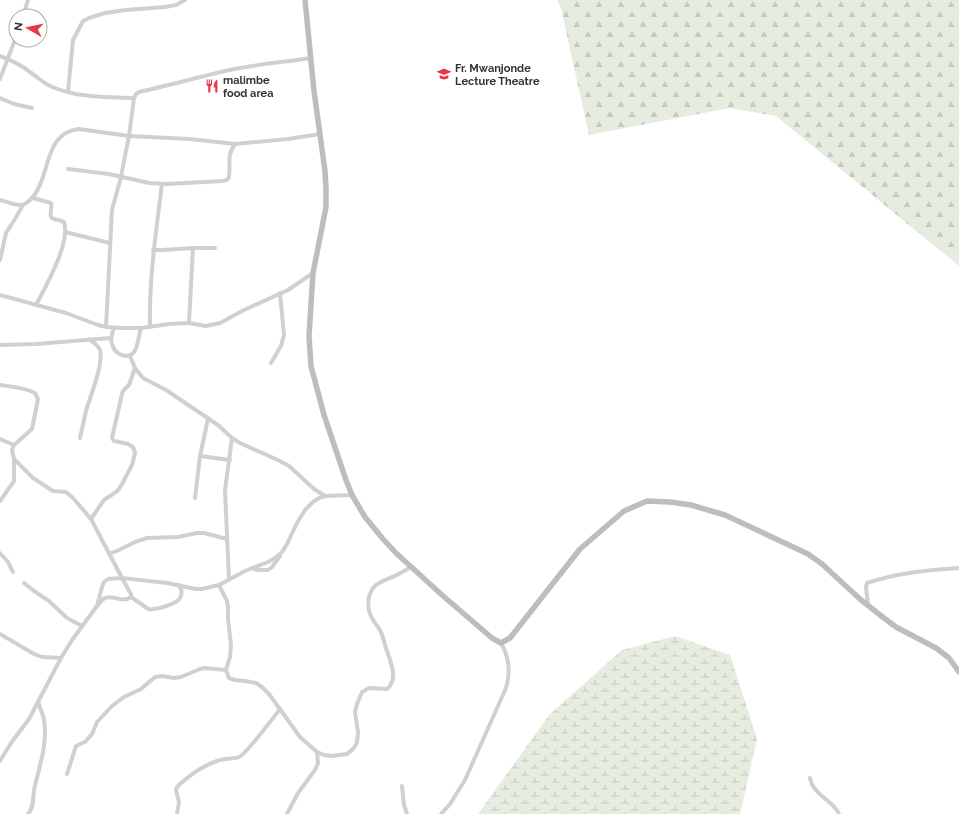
<svg xmlns="http://www.w3.org/2000/svg" width="959" height="814" font-family="Raleway,sans-serif">
	<style>
		.forest { fill: url(#forest-firs) }
		.wetland { fill: url(#wetland-marsh) }
		.lines { fill: none; stroke-linecap: round; stroke-linejoin: round }
		.minor { stroke: #d0d0d0; stroke-width: 4 }
		.secondary { stroke: #bdbdbd; stroke-width: 5.5 }
		.labels { text-anchor: middle; dominant-baseline: central; stroke-width: 4; stroke-linejoin: round; paint-order: stroke }
		.poi-label { font-size: 11px; font-weight: bold; fill: #333; stroke: #fff; text-anchor: start }
	</style>
	<defs>
		<pattern id="forest-firs" width="22" height="20" patternUnits="userSpaceOnUse"><rect width="22" height="20" fill="#e6ecdf"/><path d="M5 1l3.5 6h-7zM16 11l3.5 6h-7z" fill="#c6cbc0"/></pattern>
		<pattern id="wetland-marsh" width="20" height="14" patternUnits="userSpaceOnUse"><rect width="20" height="14" fill="#e6ecdf"/><path d="M1 5h8M5 5V1M11 12h8M15 12V8" fill="none" stroke="#c6cbc0"/></pattern>
	</defs>
	<rect width="100%" height="100%" fill="#fff"/>
	<path class="forest" d="M557,0h402v266l-183,-150 -46,-8 -141,27 -28,-127z"/>
	<path class="wetland" d="M675,636l55,19 27,84 -17,75h-262l72,-100 72,-64z"/>
	<g class="lines">
		<g class="minor">
			<path d="M23,16l5,-16"/>
			<path d="M0,56c11,4 21,9 30,16 6,4 11,9 18,13 26,13 57,12 86,13"/>
			<path d="M0,79l16,-42"/>
			<path d="M68,92l5,-52 10,-19 6,-3 16,-5 21,-3 39,-3 11,-2 9,-5"/>
			<path d="M0,98l14,6 18,4"/>
			<path d="M68,169l41,5 40,9 18,1 55,-3 5,-1 2,-3c2,-13 -3,-21 6,-33"/>
			<path d="M33,198l18,5c2,7 -4,13 3,16 3,1 7,1 10,3 7,20 -18,64 -28,83"/>
			<path d="M0,200c5,1 16,6 21,5 4,0 8,-4 10,-6 21,-22 11,-66 48,-70l50,7 61,3 45,5 53,-5 32,-5"/>
			<path d="M65,232l45,11"/>
			<path d="M153,250h9l31,-2h22"/>
			<path d="M0,260l6,-27 9,-14 8,-14"/>
			<path d="M0,295l66,18 32,12 8,2 17,1h18l28,-4 20,-1 17,3 14,-3 24,-13 44,-20 25,-17"/>
			<path d="M189,323l4,-75"/>
			<path d="M106,327l6,-117 9,-33 4,-21 4,-20 5,-38 2,-4 3,-2c32,-7 63,-16 95,-23 26,-5 51,-7 77,-11"/>
			<path d="M150,327c-1,-49 6,-95 12,-143"/>
			<path d="M114,328c-2,5 -4,11 -2,16 2,9 15,17 22,8 4,-5 5,-18 7,-24"/>
			<path d="M0,345l36,-1 75,-6"/>
			<path d="M130,356l5,12 8,10 23,12 52,35 14,13 8,5 40,18 9,5 25,23 11,7"/>
			<path d="M271,363l10,-17 3,-11 -4,-42"/>
			<path d="M0,385c13,2 23,2 35,8l3,6 -6,30 -18,16 -2,5 2,9 19,19 20,13 13,1 7,6 18,21 31,59 6,11 3,5v3c-9,7 -18,-3 -26,1 -3,1 -5,5 -7,7"/>
			<path d="M80,438c2,-9 4,-18 6,-27 4,-14 18,-48 14,-61 -2,-5 -7,-8 -11,-11"/>
			<path d="M0,439l14,6"/>
			<path d="M200,456l30,4"/>
			<path d="M195,498l5,-42 8,-37"/>
			<path d="M0,501l14,-20v-22"/>
			<path d="M91,519l13,-19 12,-8 3,-3 3,-5 10,-19 3,-12 -2,-6 -5,-3 -14,-3 -2,-3 10,-44 1,-3 6,-6 6,-17"/>
			<path d="M0,553l8,9 5,10"/>
			<path d="M109,554l10,-4 16,-8 12,-4 31,-1 19,-4h7l23,6"/>
			<path d="M252,568l6,2h10l4,-3 8,-11"/>
			<path d="M229,579l-4,-89 7,-52"/>
			<path d="M24,583l10,8 15,10 18,17 15,8"/>
			<path d="M219,585l8,16 1,7v11l3,26 -1,12 -4,13 1,3 2,5 6,2 10,1 11,2 6,4 7,7 31,43 17,15 7,3 8,1 15,-2 6,-5 4,-6 1,-11 -3,-20 2,-8 5,-12 7,-4 18,1c12,-10 3,-29 -1,-41 -2,-6 -3,-12 -6,-18 -1,-2 -3,-4 -5,-7 -8,-10 -9,-25 -2,-35 6,-7 16,-9 24,-13 5,-3 9,-5 14,-8"/>
			<path d="M131,597l16,11c3,2 2,2 6,1 6,0 25,-6 27,-11 3,-5 1,-9 -1,-13"/>
			<path d="M868,605l-2,-18 1,-4c30,-10 61,-13 92,-15"/>
			<path d="M0,634l34,20 8,3 19,1"/>
			<path d="M0,761l11,-18 18,-24 32,-61 11,-18 25,-34 5,-19 2,-5 4,-3 14,-1 45,5 29,6h6l17,-4 26,-14 23,-9 7,-4 7,-6 5,-8 10,-21 8,-13 8,-8 6,-4 6,-2 27,-1"/>
			<path d="M67,774l9,-28 9,-4 7,-8 5,-12 15,-16 12,-9 17,-8 14,-12 7,-1 12,2 7,-1 19,-8 4,-1 22,2"/>
			<path d="M810,778c1,5 3,9 6,12 7,9 18,13 23,24"/>
			<path d="M402,786l2,19 3,9"/>
			<path d="M28,814c6,-6 5,-16 6,-24 5,-23 14,-46 10,-70 -1,-6 -4,-12 -6,-18"/>
			<path d="M177,814l2,-12 -3,-12 1,-3 3,-3c10,-9 25,-19 37,-23 7,-3 17,-2 22,-4 8,-4 34,-39 41,-48"/>
			<path d="M287,814l11,-21 17,-23 3,-7 -1,-11"/>
			<path d="M441,814l9,-10 15,-24 41,-92c5,-16 3,-31 -5,-45"/>
		</g>
		<path class="secondary" d="M305,0l9,91 11,80 1,18v18l-13,66 -4,63 2,30 13,49 22,65 6,15 13,22 18,22 13,14 46,42 50,43 9,5 9,-5 70,-89 44,-38 23,-10 23,1 21,3 34,10 83,39 14,10 39,36 23,18 12,9 40,21 13,10 10,14"/>
	</g>
	<defs>
		<g id="school-bare" transform="scale(1.08)"><path d="M0-5L7-2L0 1L-7-2ZM-4 1L0 2.5L4 1V4Q0 6-4 4Z" fill="#e63946" stroke="#fff" stroke-width="2.5" paint-order="stroke"/></g>
		<g id="restaurant-bare" transform="scale(1.08)"><path d="M-5-6h1v4h1v-4h1v4h1v-4h1v5L-1.5 .5V6h-2V.5L-5-1ZM5-6V6H3V1.5H1.5Q1.5-4 5-6Z" fill="#e63946" stroke="#fff" stroke-width="2.5" paint-order="stroke"/></g>
	</defs>
	<g fill-rule="evenodd">
		<use href="#school-bare" x="444" y="74"/>
		<use href="#restaurant-bare" x="212" y="86"/>
	</g>
	<g class="labels">
		<g class="poi-label">
			<text x="455" y="68">Fr. Mwanjonde<tspan x="455" dy="13">Lecture Theatre</tspan></text>
			<text x="223" y="80">malimbe<tspan x="223" dy="13">food area</tspan></text>
		</g>
	</g>
	<g transform="translate(28 28) rotate(279)"><circle r="19" fill="#ffffff" stroke="#adadad"/>
	<path d="M0-3L7 15L0 10L-7 15Z" fill="#e63946"/>
	<text y="-6" font-size="11" font-weight="bold" text-anchor="middle" fill="#333333">N</text>
	</g>
</svg>
